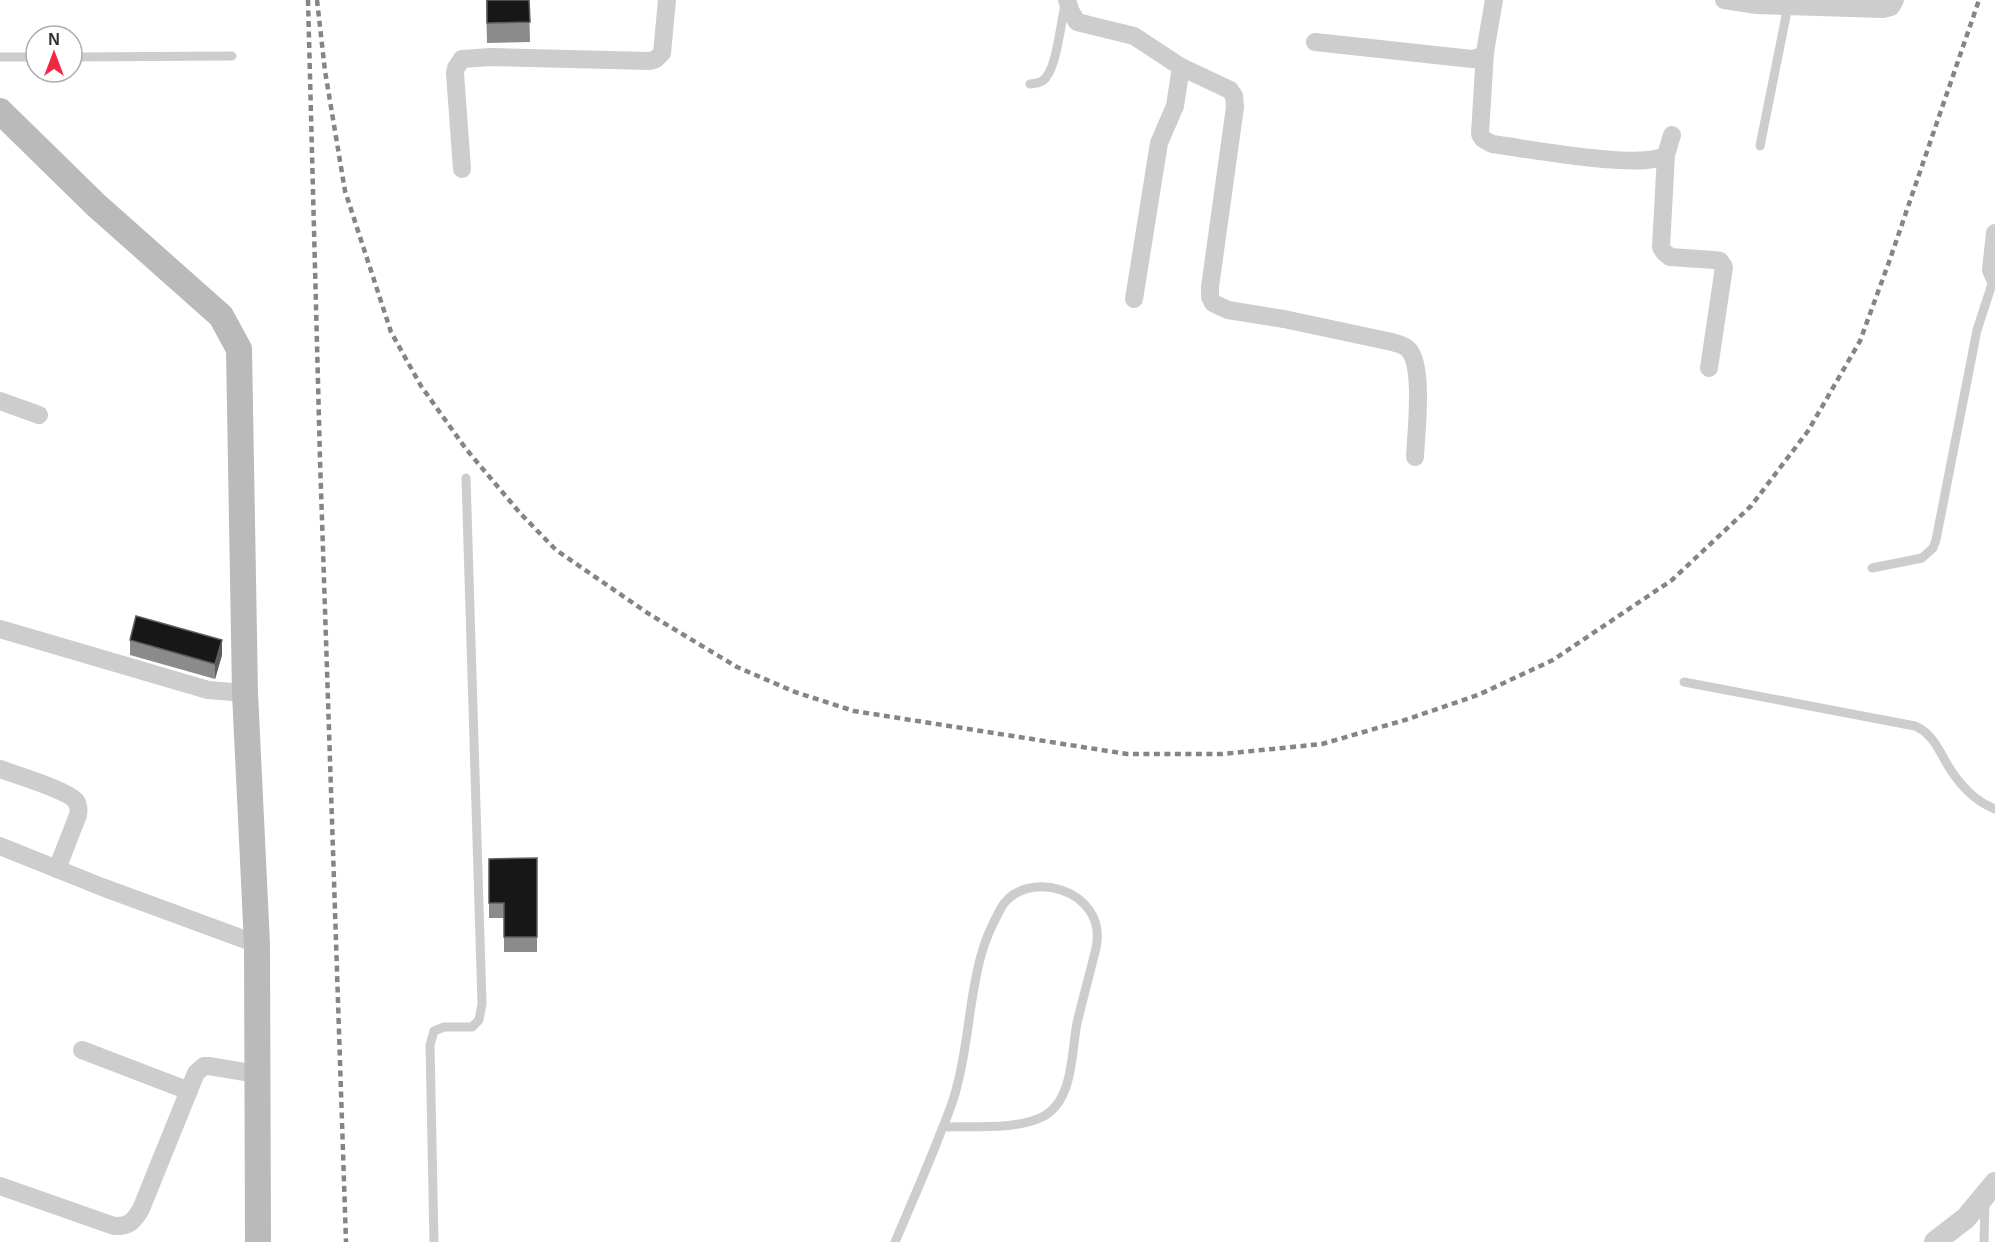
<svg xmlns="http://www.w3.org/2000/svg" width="1995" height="1242" font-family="Helvetica,sans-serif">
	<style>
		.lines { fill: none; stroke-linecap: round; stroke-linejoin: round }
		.service { stroke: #cdcdcd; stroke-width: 9 }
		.minor { stroke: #cdcdcd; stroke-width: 18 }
		.tertiary { stroke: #cdcdcd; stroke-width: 22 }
		.secondary { stroke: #bababa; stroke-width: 26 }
		.rail { stroke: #858585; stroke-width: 4.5; stroke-dasharray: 6 4.5; stroke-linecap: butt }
		.wall { fill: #8b8b8b }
		.shaded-wall { fill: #5d5d5d }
		.building { fill: #171717; stroke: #5d5d5d; stroke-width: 1.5 }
	</style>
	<rect width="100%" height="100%" fill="#fff"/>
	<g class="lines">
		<g class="service">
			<path d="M0,57h36"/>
			<path d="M72,57l160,-1"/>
			<path d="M1030,84c7,-1 13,-1 17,-8 10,-13 14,-54 18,-71"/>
			<path d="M1760,146l28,-140"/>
			<path d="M1872,568l50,-10 11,-10 3,-8 41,-210 17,-52"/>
			<path d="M1684,682l231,44c18,7 25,27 35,43 12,18 25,32 45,40"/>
			<path d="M434,1242l-4,-197 4,-14 10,-4h28l7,-7 3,-16 -16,-526"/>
			<path d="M895,1242c14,-33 29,-67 42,-100 7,-19 16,-37 20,-56 12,-44 12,-90 25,-134 4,-14 11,-29 18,-42 22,-44 109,-22 96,38 -6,25 -13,50 -19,75 -6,30 -3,78 -35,94 -26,13 -70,9 -99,10"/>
			<path d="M1984,1242l1,-40"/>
		</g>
		<g class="minor">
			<path d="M1067,0l4,12 6,10 57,14 47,31 49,23 4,6 1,11 -25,180v10l3,6 15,7 56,9 108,23c6,2 13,3 17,8 15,17 7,84 6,107"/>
			<path d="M1724,0l33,5 126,4 8,-2 4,-7"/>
			<path d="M1315,42l157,17 8,-2 5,-5 9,-52"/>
			<path d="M1485,52l-5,82 3,5 9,5c33,4 151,27 174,11l6,-20"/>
			<path d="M1666,155l-5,92 3,5 6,5 44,3 6,1 4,6 -15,101"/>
			<path d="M462,169l-7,-96 1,-5 6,-9 29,-2 159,4 6,-2 6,-6 5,-53"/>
			<path d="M1995,233l-4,37 4,9"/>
			<path d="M1134,299l25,-156 16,-37 6,-39"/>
			<path d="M0,401l39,14"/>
			<path d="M0,629l208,61 37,3"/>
			<path d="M0,769c16,6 67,21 76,32 3,5 3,9 2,14l-21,54"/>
			<path d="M0,846l102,41 155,57"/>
			<path d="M82,1050l107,41"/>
			<path d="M0,1186l114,40c15,1 20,-5 27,-17l55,-136 8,-7h5l48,8"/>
		</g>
		<path class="tertiary" d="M1935,1242l31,-24 29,-35"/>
		<path class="secondary" d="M0,111l96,94 125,111 18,33 6,344 12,251 1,298"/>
		<g class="rail">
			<path d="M308,0l12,459 26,783"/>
			<path d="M317,0l8,71 20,120 46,141 30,54 45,63 54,64 36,37 93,64 88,53 58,25 59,19 273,43h95l100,-10 83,-24 73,-25 75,-35 119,-80 79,-74 57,-75 52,-90 29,-79 90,-262"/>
		</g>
	</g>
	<g class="wall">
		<path d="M486,0h43l1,42 -43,1z"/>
		<path d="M130,640l92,15 -7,24 -85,-24z"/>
		<path d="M537,858v94h-33v-34h-15v-59z"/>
	</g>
	<path class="shaded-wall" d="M222,640v15l-7,24v-15z"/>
	<g class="building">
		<path d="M487,0h42l1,22 -43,1z"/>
		<path d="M136,616l86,24 -7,24 -85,-24z"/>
		<path d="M537,858v79h-33v-34h-15v-44z"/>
	</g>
	<g transform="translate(54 54)"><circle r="28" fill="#ffffff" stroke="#acacac" stroke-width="1.5"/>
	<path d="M0-4.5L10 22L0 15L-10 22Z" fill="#f22743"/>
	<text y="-9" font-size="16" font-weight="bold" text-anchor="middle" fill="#303030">N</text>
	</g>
</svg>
